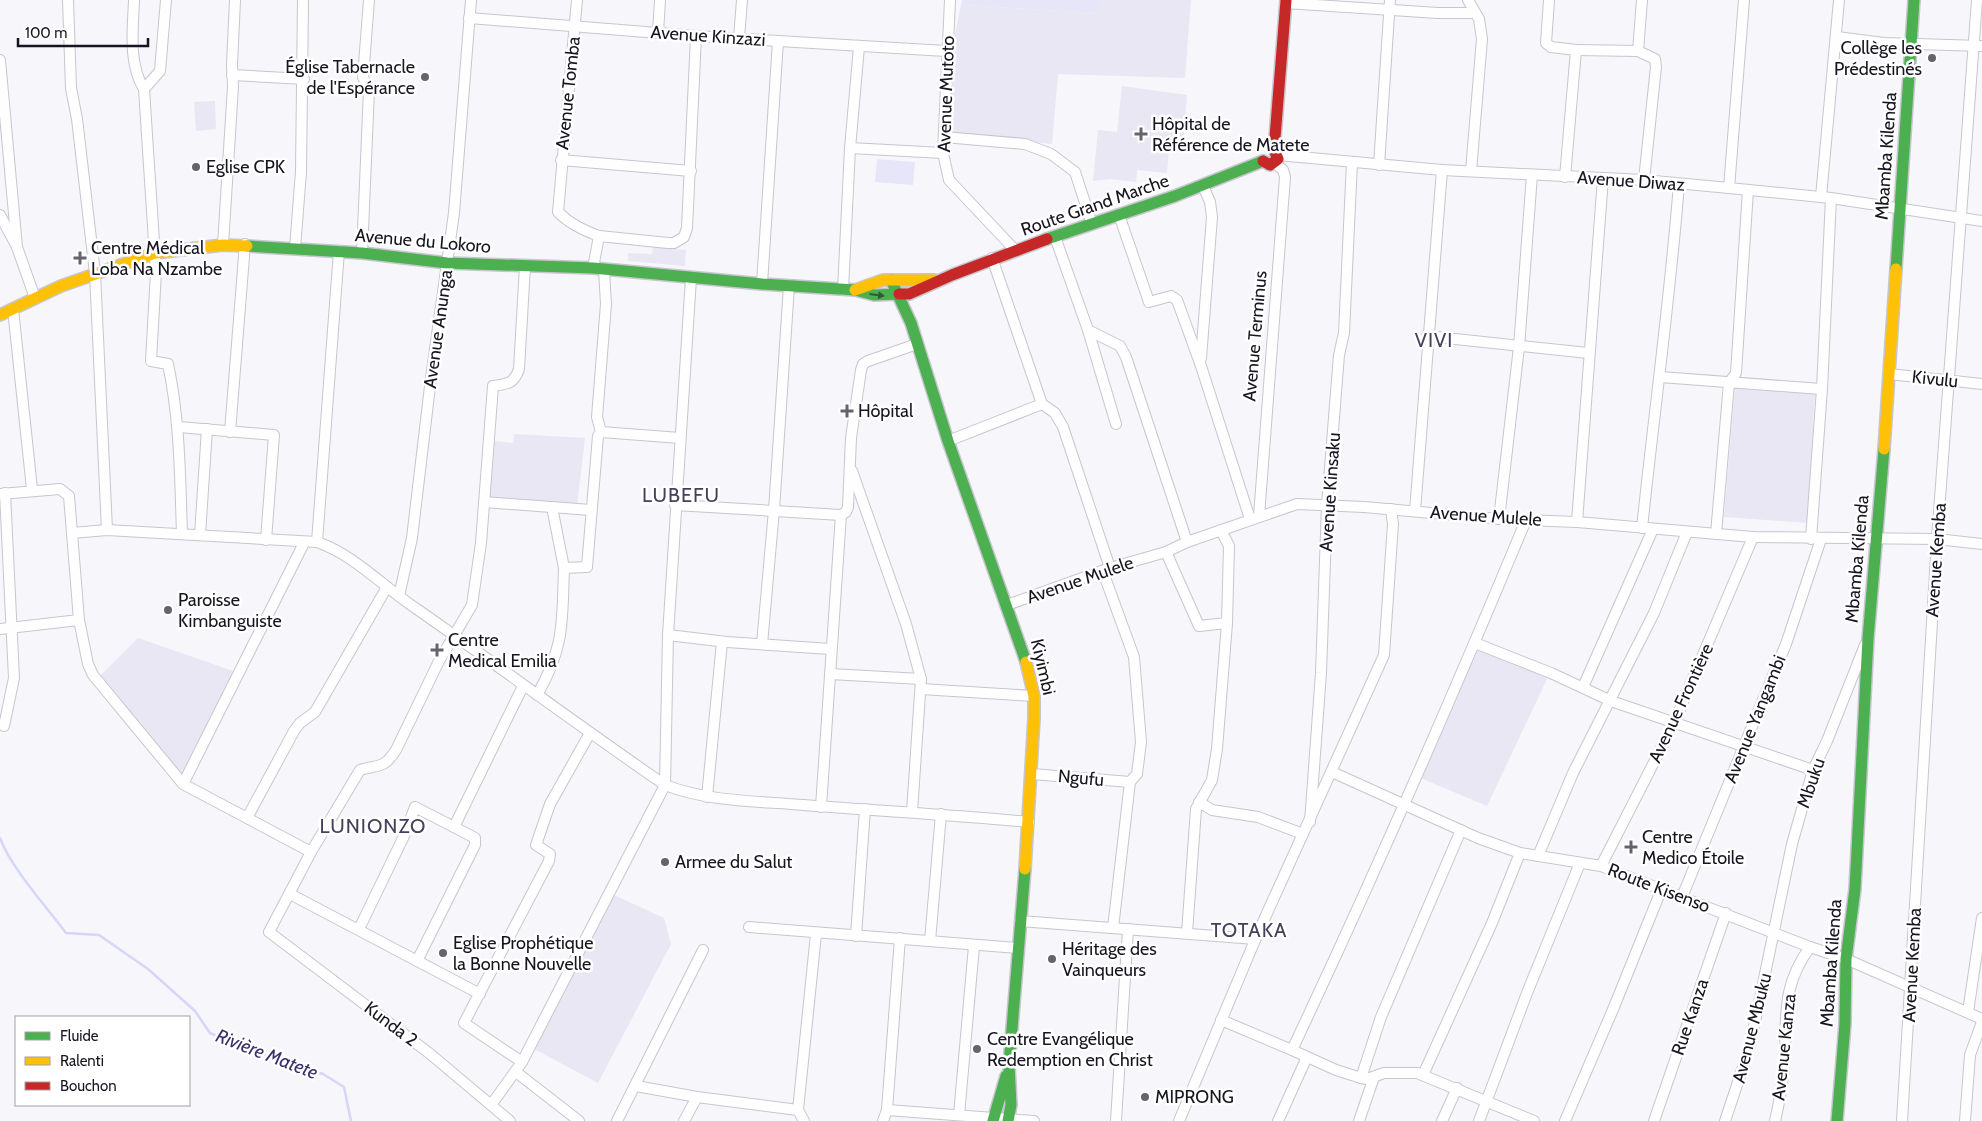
<svg xmlns="http://www.w3.org/2000/svg" width="1982" height="1121" font-family="Cabin,sans-serif">
	<style>
		.built { fill: #e8e7f3 }
		.green { fill: #e7e6f9 }
		.lines { fill: none; stroke-linecap: round; stroke-linejoin: round }
		.stream { stroke: #d7d5f9; stroke-width: 2.5 }
		.street-casing { stroke: #c7c6cf; stroke-width: 12 }
		.fast-casing { stroke: #c7c6cf; stroke-width: 14 }
		.slow-casing { stroke: #c7c6cf; stroke-width: 14 }
		.jam-casing { stroke: #c7c6cf; stroke-width: 14 }
		.street { stroke: #fefefe; stroke-width: 10 }
		.fast { stroke: #4caf50; stroke-width: 11 }
		.slow { stroke: #ffc107; stroke-width: 11 }
		.jam { stroke: #c62828; stroke-width: 11 }
		.oneway { fill: #2e5a36 }
		.poi-dot { fill: #64646d; stroke: #fff; stroke-width: 2 }
		.labels { text-anchor: middle; dominant-baseline: central; stroke-width: 5; stroke-linejoin: round; paint-order: stroke }
		.street-label { font-size: 18px; fill: #161521; stroke: #fff }
		.poi-label { font-size: 18px; fill: #161521; stroke: #fff; text-anchor: start }
		.water-label { font-size: 19px; font-style: italic; fill: #3a306a; stroke: #fff }
		.quarter-label { font-size: 20px; letter-spacing: 1px; fill: #44415d; stroke: #fff }
	</style>
	<rect width="100%" height="100%" fill="#f6f6fb"/>
	<g class="built">
		<path d="M1099,0h92l-6,78 -127,-4 -6,70 -105,-10 4,-81 10,-48 136,8z"/>
		<path d="M1122,86l65,9 -3,42 -14,-1 -3,37 -30,-3 -1,12 -25,-3 -18,2 5,-51 19,2z"/>
		<path d="M215,101l1,28 -20,2 -2,-29z"/>
		<path d="M653,247l33,3 -1,16 -57,-5v-8l24,1z"/>
		<path d="M1735,387l80,5 -7,131 -84,-6z"/>
		<path d="M514,434l71,4 -8,68 -88,-7 3,-58 21,2z"/>
		<path d="M138,638l98,34 -54,105 -83,-100z"/>
		<path d="M1481,649l67,28 -61,129 -69,-29 54,-122z"/>
		<path d="M614,895l50,23 7,26 -73,139 -64,-34z"/>
	</g>
	<g class="green">
		<path d="M962,0h137l-1,13 -137,-8z"/>
		<path d="M877,159l38,3 -2,23 -38,-3z"/>
	</g>
	<g class="lines">
		<path class="stream" d="M0,838c11,30 46,68 66,95l33,2 49,34 47,42 15,22 34,15 79,26 21,13 7,34"/>
		<g class="street-casing">
			<g id="street">
				<path d="M68,0l3,88 6,31 18,154 12,257"/>
				<path d="M134,0c-1,28 -6,64 10,89l12,183 -5,89 17,3c12,56 12,113 14,170"/>
				<path d="M577,0l-19,212c12,12 25,18 41,24l-6,32"/>
				<path d="M950,0l-7,153 6,27 66,70"/>
				<path d="M1468,0l11,19 3,20 -11,132"/>
				<path d="M1549,0l-3,43 5,4 25,3 -11,127"/>
				<path d="M1642,0l-4,51 17,8 1,8 -12,113"/>
				<path d="M1285,3l153,10h37"/>
				<path d="M469,18l227,18 250,15"/>
				<path d="M658,33l2,-33"/>
				<path d="M1837,37l47,6 98,3"/>
				<path d="M739,38l3,-38"/>
				<path d="M1576,50l62,1"/>
				<path d="M0,60l17,187"/>
				<path d="M232,75l72,4"/>
				<path d="M144,89l16,-18 6,-71"/>
				<path d="M944,137l81,7 26,10 24,18 17,52"/>
				<path d="M850,148l93,5"/>
				<path d="M1278,155l164,15 202,10 85,8 102,10 151,23"/>
				<path d="M561,160l130,11"/>
				<path d="M1379,165l11,-165"/>
				<path d="M1729,188l15,-188"/>
				<path d="M1821,197l18,-197"/>
				<path d="M0,215l17,32 18,51"/>
				<path d="M1119,215l30,87 22,-6 6,4 24,66 49,153"/>
				<path d="M599,236l69,7h6l10,-6 3,-9 9,-192"/>
				<path d="M1055,237l33,93 32,16 6,11 61,185"/>
				<path d="M223,245l10,-159 -1,-21 3,-65"/>
				<path d="M295,248l6,-76 2,-172"/>
				<path d="M362,253l7,-163 -6,-13 6,-77"/>
				<path d="M992,258l50,146 13,9 8,14 47,141"/>
				<path d="M762,284l16,-243"/>
				<path d="M843,290l7,-142 9,-101"/>
				<path d="M13,309l19,180"/>
				<path d="M1088,330l28,94"/>
				<path d="M1427,336l161,17"/>
				<path d="M1201,358l11,-141 -2,-15 -7,-16"/>
				<path d="M1889,374l93,10"/>
				<path d="M1660,377l162,12"/>
				<path d="M179,427l95,8 -8,105"/>
				<path d="M230,432l15,-188"/>
				<path d="M601,432l79,6"/>
				<path d="M948,441l94,-37"/>
				<path d="M852,471l54,153 15,55 -9,133"/>
				<path d="M0,494l60,-5 9,7 10,124 9,44 5,11 90,109 128,68"/>
				<path d="M484,502l107,8"/>
				<path d="M675,505l166,10"/>
				<path d="M552,507l12,61"/>
				<path d="M1415,511l27,-341"/>
				<path d="M1259,516l26,-339 -2,-7 -8,-7"/>
				<path d="M1499,519l20,-172 13,-172"/>
				<path d="M1526,520c-74,178 -152,356 -234,530l44,20 25,8 6,1 17,-6h33l117,48"/>
				<path d="M1577,522l26,-344"/>
				<path d="M1642,528c12,-115 28,-229 37,-344"/>
				<path d="M72,533l35,-3 210,12c35,12 64,42 94,63 85,59 168,121 254,180 44,17 92,16 139,20 75,6 150,10 225,17"/>
				<path d="M1716,534l13,-151 7,-10 12,-183"/>
				<path d="M200,535l7,-106"/>
				<path d="M1811,539l11,-150 9,-191"/>
				<path d="M317,542l22,-291"/>
				<path d="M1166,552l33,74 28,-3"/>
				<path d="M1103,572l31,85 7,85 -4,32 -7,8 -17,146"/>
				<path d="M399,596l13,-58 19,-160 23,-165 17,-213"/>
				<path d="M1007,605l103,-37 56,-16 21,-10 110,-38 67,3 135,12 78,3 176,15 184,2 45,5"/>
				<path d="M0,629l79,-9"/>
				<path d="M668,635l59,7 103,7"/>
				<path d="M1475,643l76,30 60,28 202,69"/>
				<path d="M762,644l12,-134 15,-224"/>
				<path d="M830,674l91,5"/>
				<path d="M1583,687l70,-158"/>
				<path d="M921,689l113,7"/>
				<path d="M537,695c28,-48 25,-74 27,-127l23,-1 11,-131 3,-4 -4,-15 9,-113 -2,-34"/>
				<path d="M4,726l10,-48 -9,-185"/>
				<path d="M1332,772l146,66 42,15 81,13 209,81 36,12 136,60"/>
				<path d="M1032,774l98,8"/>
				<path d="M183,784l121,-241"/>
				<path d="M707,797l15,-155"/>
				<path d="M1199,802l13,8 46,7 45,17"/>
				<path d="M821,807l20,-292 5,-3 2,-5 3,-69 10,-68 2,-6 5,-3 49,-17"/>
				<path d="M247,818l47,-87 6,-8 15,-11 72,-125"/>
				<path d="M1310,822l11,-149 6,-168 12,-150 5,-22 8,-171"/>
				<path d="M1538,856l35,-83 81,-160 33,-81"/>
				<path d="M1601,866l73,-143 79,-186"/>
				<path d="M290,894l190,100"/>
				<path d="M1682,897l104,-253 35,-105"/>
				<path d="M1020,921l235,18"/>
				<path d="M749,927l269,21"/>
				<path d="M359,929l45,-93 11,-29 39,20 69,-141"/>
				<path d="M1187,933l9,-124 16,-29 5,-31 10,-126 2,-77 -8,-16"/>
				<path d="M856,936l9,-127"/>
				<path d="M930,941l11,-127"/>
				<path d="M417,961l58,-116v-7l-21,-11"/>
				<path d="M1968,1012l14,-94"/>
				<path d="M1221,1020l71,30"/>
				<path d="M522,1062l-58,-39 85,-162 1,-7 -14,-9 14,-41 40,-71"/>
				<path d="M516,1072l63,49"/>
				<path d="M1423,1075l69,-152 28,-70"/>
				<path d="M1361,1078l20,-61 80,-187"/>
				<path d="M636,1086l61,11 101,13 6,11"/>
				<path d="M491,1105l31,-43 143,-277 3,-150 23,-357"/>
				<path d="M798,1110l18,-176"/>
				<path d="M887,1110l147,11"/>
				<path d="M959,1115l15,-169"/>
				<path d="M510,1121l-81,-68 -160,-121 42,-80 49,-82c19,-6 23,0 36,-20l43,-89 33,-56 9,-62 12,-157c14,-2 21,-2 26,-17l6,-103"/>
				<path d="M617,1121l86,-171"/>
				<path d="M684,1121l13,-24"/>
				<path d="M883,1121l4,-11 13,-172"/>
				<path d="M1116,1121l12,-192"/>
				<path d="M1179,1121l79,-188 126,-278 9,-131 -2,-15"/>
				<path d="M1278,1121l29,-64"/>
				<path d="M1359,1121l15,-44"/>
				<path d="M1442,1121l15,-33"/>
				<path d="M1479,1121l48,-128 53,-130"/>
				<path d="M1565,1121l49,-114 48,-119"/>
				<path d="M1654,1121l72,-208"/>
				<path d="M1725,1121l25,-75 42,-202 21,-74 14,-29 38,-96"/>
				<path d="M1775,1121c4,-17 7,-35 9,-53 4,-48 -5,-78 26,-121"/>
				<path d="M1902,1121l35,-582 40,-539"/>
				<path d="M1965,1121l5,-66 12,-33"/>
			</g>
		</g>
		<g class="fast-casing">
			<g id="fast">
				<path d="M1047,239l128,-43 88,-35"/>
				<path d="M247,246l115,7 85,10 146,5 169,16 93,6 19,5 25,-1"/>
				<path d="M1896,269l18,-269"/>
				<path d="M891,280l20,43 37,118 78,221"/>
				<path d="M993,1121l13,-45"/>
				<path d="M1008,1121l3,-16 -2,-40 16,-196"/>
				<path d="M1837,1121l8,-97 1,-65 9,-70 13,-250 16,-190"/>
			</g>
		</g>
		<g class="slow-casing">
			<g id="slow">
				<path d="M855,290l28,-10h51"/>
				<path d="M0,315l61,-29 94,-33 68,-8 24,1"/>
				<path d="M1884,449l12,-180"/>
				<path d="M1025,869l9,-151v-22l-8,-34"/>
			</g>
		</g>
		<g class="jam-casing">
			<g id="jam">
				<path d="M1263,161l7,4 8,-6 -4,-9 12,-150"/>
				<path d="M899,294h10l43,-19 95,-36"/>
			</g>
		</g>
		<use href="#street" class="street"/>
		<use href="#fast" class="fast"/>
		<use href="#slow" class="slow"/>
		<use href="#jam" class="jam"/>
	</g>
	<defs><path id="oneway-solid" d="M-6-.8H1V-3.2L6.5 0L1 3.2V.8H-6Z" transform="scale(1.25)"/></defs>
	<use class="oneway" href="#oneway-solid" transform="translate(877 295) rotate(7)"/>
	<g class="poi-dot">
		<circle cx="1932" cy="58" r="5"/>
		<circle cx="425" cy="77" r="5"/>
		<path d="M1138.5 126.5h5v5h5v5h-5v5h-5v-5h-5v-5h5z"/>
		<circle cx="196" cy="167" r="5"/>
		<path d="M77.5 250.5h5v5h5v5h-5v5h-5v-5h-5v-5h5z"/>
		<path d="M844.5 403.5h5v5h5v5h-5v5h-5v-5h-5v-5h5z"/>
		<circle cx="168" cy="610" r="5"/>
		<path d="M434.5 642.5h5v5h5v5h-5v5h-5v-5h-5v-5h5z"/>
		<path d="M1628.5 839.5h5v5h5v5h-5v5h-5v-5h-5v-5h5z"/>
		<circle cx="665" cy="862" r="5"/>
		<circle cx="443" cy="953" r="5"/>
		<circle cx="1052" cy="959" r="5"/>
		<circle cx="977" cy="1049" r="5"/>
		<circle cx="1145" cy="1097" r="5"/>
	</g>
	<g class="labels">
		<g class="street-label">
			<text transform="translate(708 36) rotate(4)">Avenue Kinzazi</text>
			<text transform="translate(568 93) rotate(-84)">Avenue Tomba</text>
			<text transform="translate(946 94) rotate(-88)">Avenue Mutoto</text>
			<text transform="translate(1886 156) rotate(-86)">Mbamba Kilenda</text>
			<text transform="translate(1631 181) rotate(4)">Avenue Diwaz</text>
			<text transform="translate(1095 205) rotate(-19)">Route Grand Marche</text>
			<text transform="translate(423 241) rotate(5)">Avenue du Lokoro</text>
			<text transform="translate(438 329) rotate(-82)">Avenue Anunga</text>
			<text transform="translate(1255 336) rotate(-85)">Avenue Terminus</text>
			<text transform="translate(1935 379) rotate(6)">Kivulu</text>
			<text transform="translate(1330 492) rotate(-86)">Avenue Kinsaku</text>
			<text transform="translate(1486 516) rotate(4)">Avenue Mulele</text>
			<text transform="translate(1857 559) rotate(-85)">Mbamba Kilenda</text>
			<text transform="translate(1936 560) rotate(-86)">Avenue Kemba</text>
			<text transform="translate(1080 580) rotate(-19)">Avenue Mulele</text>
			<text transform="translate(1043 667) rotate(77)">Kiyimbi</text>
			<text transform="translate(1681 703) rotate(-65)">Avenue Frontière</text>
			<text transform="translate(1755 719) rotate(-68)">Avenue Yangambi</text>
			<text transform="translate(1081 778) rotate(5)">Ngufu</text>
			<text transform="translate(1811 783) rotate(-71)">Mbuku</text>
			<text transform="translate(1659 888) rotate(21)">Route Kisenso</text>
			<text transform="translate(1831 963) rotate(-86)">Mbamba Kilenda</text>
			<text transform="translate(1912 965) rotate(-87)">Avenue Kemba</text>
			<text transform="translate(1690 1017) rotate(-71)">Rue Kanza</text>
			<text transform="translate(391 1024) rotate(37)">Kunda 2</text>
			<text transform="translate(1752 1028) rotate(-76)">Avenue Mbuku</text>
			<text transform="translate(1784 1047) rotate(-84)">Avenue Kanza</text>
		</g>
		<g class="poi-label">
			<text x="1922" y="48" text-anchor="end">Collège les<tspan x="1922" dy="21">Prédestinés</tspan></text>
			<text x="415" y="67" text-anchor="end">Église Tabernacle<tspan x="415" dy="21">de l'Espérance</tspan></text>
			<text x="1152" y="124">Hôpital de<tspan x="1152" dy="21">Référence de Matete</tspan></text>
			<text x="206" y="167">Eglise CPK</text>
			<text x="91" y="248">Centre Médical<tspan x="91" dy="21">Loba Na Nzambe</tspan></text>
			<text x="858" y="411">Hôpital</text>
			<text x="178" y="600">Paroisse<tspan x="178" dy="21">Kimbanguiste</tspan></text>
			<text x="448" y="640">Centre<tspan x="448" dy="21">Medical Emilia</tspan></text>
			<text x="1642" y="837">Centre<tspan x="1642" dy="21">Medico Étoile</tspan></text>
			<text x="675" y="862">Armee du Salut</text>
			<text x="453" y="943">Eglise Prophétique<tspan x="453" dy="21">la Bonne Nouvelle</tspan></text>
			<text x="1062" y="949">Héritage des<tspan x="1062" dy="21">Vainqueurs</tspan></text>
			<text x="987" y="1039">Centre Evangélique<tspan x="987" dy="21">Redemption en Christ</tspan></text>
			<text x="1155" y="1097">MIPRONG</text>
		</g>
		<g class="water-label">
			<text transform="translate(267 1054) rotate(21)">Rivière Matete</text>
		</g>
		<g class="quarter-label">
			<text x="1434" y="340">VIVI</text>
			<text x="681" y="495">LUBEFU</text>
			<text x="373" y="826">LUNIONZO</text>
			<text x="1249" y="930">TOTAKA</text>
		</g>
	</g>
	<rect x="15" y="1016" width="175" height="90" fill="#ffffff" stroke="#a2a1a6"/>
	<rect x="25" y="1032" width="25" height="8" fill="#4caf50" stroke="#a2a1a6"/>
	<text x="60" y="1041" font-size="15" fill="#161521">Fluide</text>
	<rect x="25" y="1057" width="25" height="8" fill="#ffc107" stroke="#a2a1a6"/>
	<text x="60" y="1066" font-size="15" fill="#161521">Ralenti</text>
	<rect x="25" y="1082" width="25" height="8" fill="#c62828" stroke="#a2a1a6"/>
	<text x="60" y="1091" font-size="15" fill="#161521">Bouchon</text>
	<path d="M18 38v8h130v-8" fill="none" stroke="#161521" stroke-width="2.5"/>
	<text x="25" y="38" font-size="15" fill="#161521" stroke="#ffffff" stroke-width="4" paint-order="stroke">100 m</text>
</svg>
